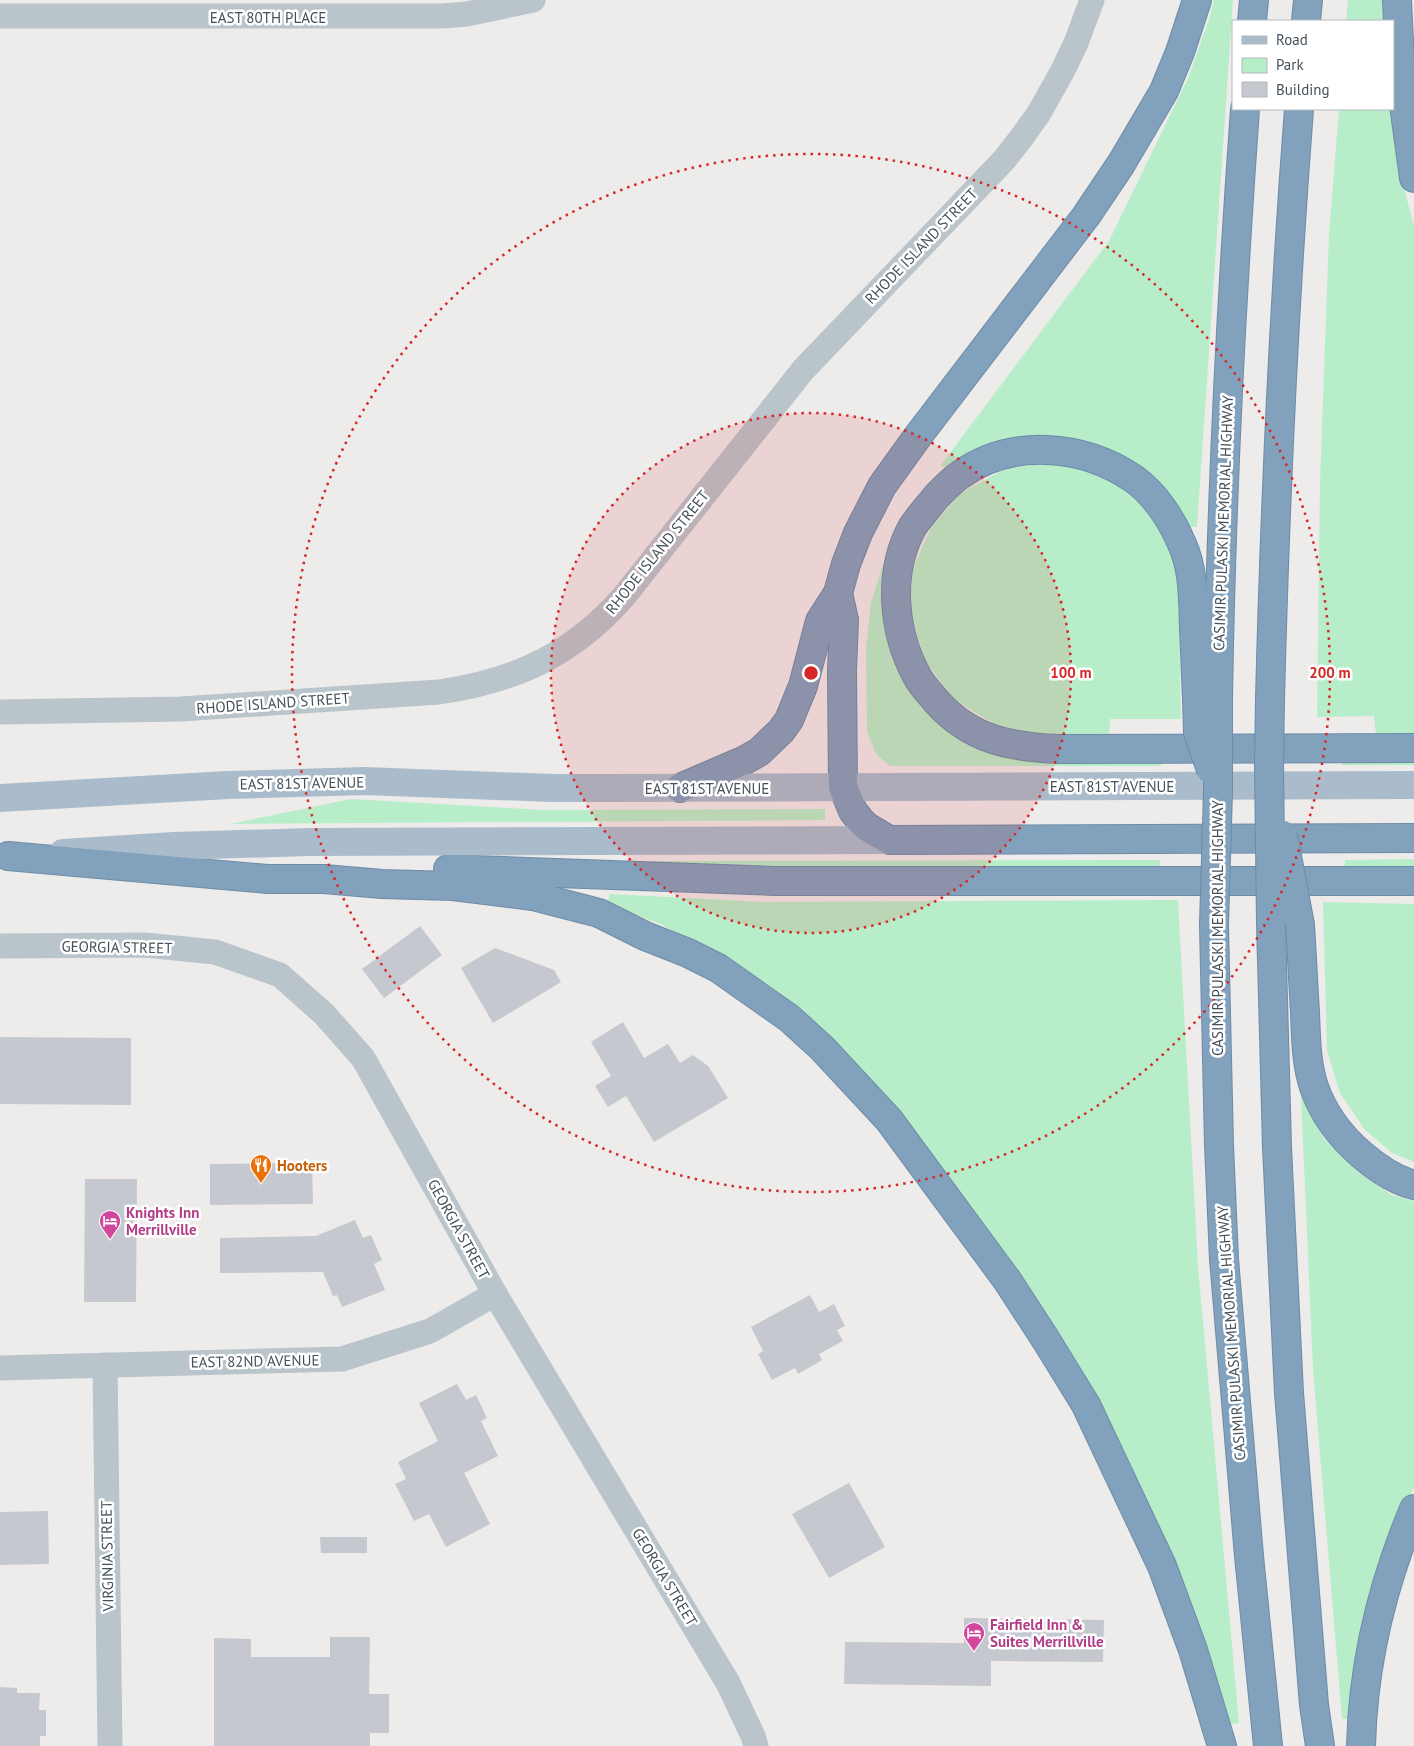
<svg xmlns="http://www.w3.org/2000/svg" width="1414" height="1746" font-family="'PT Sans',sans-serif">
	<style>
		.green { fill: #b7eec9 }
		.building { fill: #c5c8ce }
		.lines { fill: none; stroke-linecap: round; stroke-linejoin: round }
		.highway-casing { stroke: #6d8ca7; stroke-width: 30 }
		.minor { stroke: #b9c4cb; stroke-width: 25 }
		.major { stroke: #aabccb; stroke-width: 28 }
		.highway { stroke: #81a1bc; stroke-width: 28 }
		.highway-bridge-casing { stroke: #6d8ca7; stroke-width: 30; stroke-linecap: butt }
		.highway-bridge { stroke: #81a1bc; stroke-width: 28 }
		.ring { fill: none; stroke: #d62828; stroke-width: 2.5; stroke-dasharray: 2.5 5 }
		.labels { text-anchor: middle; dominant-baseline: central; stroke-width: 5; stroke-linejoin: round; paint-order: stroke }
		.street-label { font-size: 15px; fill: #445059; stroke: #fff }
		.food-label { font-size: 15px; font-weight: bold; fill: #c56008; stroke: #fff; text-anchor: start }
		.hotel-label { font-size: 15px; font-weight: bold; fill: #b23c85; stroke: #fff; text-anchor: start }
		.centre { fill: #d62828; stroke: #fff; stroke-width: 2.5 }
		.ring-label { font-size: 15px; text-anchor: middle; font-weight: bold; fill: #d62828; stroke: #fff; stroke-width: 5; stroke-linejoin: round; paint-order: stroke }
	</style>
	<rect width="100%" height="100%" fill="#eeebeb"/>
	<g class="green">
		<path d="M1214,0h19l-36,527h-8l-100,-80 -142,23 -6,-5 168,-224 80,-165 21,-60z"/>
		<path d="M1348,0h37l1,21h-40z"/>
		<path d="M1339,109h54l9,72 12,45v509l-38,1 -2,-20 -57,1 3,-235 9,-248z"/>
		<path d="M1043,463l37,5 35,15 33,27 20,30 10,40 3,139h-71l-1,16h-76l-40,-12 -40,-24 -27,-37 -16,-48 3,-45 18,-42 30,-34 42,-23z"/>
		<path d="M886,555l-4,42 4,36 19,49 62,58 194,17v9h-271l-14,-12 -9,-22 -1,-84 5,-46z"/>
		<path d="M1414,756v9h-72v-8z"/>
		<path d="M351,799l192,11 282,-1v11l-595,4z"/>
		<path d="M1414,859v9h-70l1,-8z"/>
		<path d="M1160,860v8l-411,1 -100,-4 1,-4z"/>
		<path d="M610,894l153,8 415,-2 20,366 41,457 -9,1 -33,-102 -38,-97 -55,-115 -59,-99 -75,-103 -231,-238 -78,-46 -54,-19z"/>
		<path d="M1323,902l91,2v258l-22,-9 -27,-23 -25,-37 -13,-42z"/>
		<path d="M1301,1096l23,43 34,33 34,23 22,6v285l-26,68 -36,165h-10l-29,-349z"/>
	</g>
	<g class="building">
		<path d="M420,926l22,29 -58,43 -22,-29z"/>
		<path d="M495,948l59,22 7,12 -68,41 -32,-55z"/>
		<path d="M623,1022l21,36 24,-14 12,19 13,-8 15,11 20,32 -74,44 -28,-46 -18,11 -13,-21 16,-10 -20,-34z"/>
		<path d="M0,1037l131,1v67l-131,-1z"/>
		<path d="M312,1163l1,41 -103,1v-41z"/>
		<path d="M85,1179h52l-1,123h-52z"/>
		<path d="M355,1220l8,18 8,-3 11,25 -8,4 11,26 -43,17 -5,-12 -4,1 -10,-24 -103,1v-35l96,-2z"/>
		<path d="M810,1295l9,17 15,-8 11,22 -8,4 6,11 -24,13 3,6 -24,14 -3,-6 -23,12 -14,-26 5,-3 -12,-24z"/>
		<path d="M457,1384l9,16 10,-5 11,23 -6,3 17,35 -34,17 26,51 -44,23 -17,-33 -15,7 -19,-37 11,-5 -8,-17 40,-21 -19,-38z"/>
		<path d="M849,1483l36,64 -56,31 -37,-64z"/>
		<path d="M48,1511l1,53 -49,1v-53z"/>
		<path d="M320,1537h47v16h-46z"/>
		<path d="M964,1618l140,2 -1,42 -112,-1v25l-147,-2 1,-42 119,1z"/>
		<path d="M330,1637h40l-1,57h20v39h-19v13h-156v-108l37,1v18h79z"/>
		<path d="M0,1687l17,1v5h23l-1,17h7v26h-6v10h-40z"/>
	</g>
	<g class="lines">
		<g class="highway-casing">
			<g id="highway">
				<path d="M1397,0l4,83 13,95"/>
				<path d="M1252,21l2,-21"/>
				<path d="M1306,21l2,-21"/>
				<path d="M838,593l6,27 -2,51 1,116 10,24 7,9 7,7 22,13 525,-2"/>
				<path d="M1197,699c-1,-24 -2,-47 -3,-70 -1,-28 0,-59 -12,-85 -10,-24 -27,-50 -48,-65 -51,-35 -123,-41 -174,-4 -9,6 -17,15 -24,22 -8,10 -16,19 -23,29 -26,46 -20,106 4,150 5,10 13,17 20,26 34,38 74,45 122,47l355,-1"/>
				<path d="M1218,699c3,-197 13,-394 27,-590"/>
				<path d="M1270,699c5,-197 14,-394 29,-590"/>
				<path d="M680,788l65,-28 14,-8 22,-21 8,-11 14,-34 17,-65 18,-28 8,-29 12,-31 24,-47 36,-50 168,-220 35,-52 43,-73 16,-39 17,-52"/>
				<path d="M8,856l260,23h56l58,5 71,2 80,10 66,17 46,23 43,17 30,15 71,50 33,30 67,72 118,160 39,60 40,65 76,161 31,84 29,96"/>
				<path d="M448,869l327,12h639"/>
				<path d="M1271,924l6,223 12,246 25,312 6,41"/>
				<path d="M1214,925l5,220 5,114 25,297 19,190"/>
				<path d="M1300,925c2,29 3,58 5,87 1,25 1,51 9,75 9,26 27,50 48,68 14,12 33,25 52,30"/>
				<path d="M1361,1746c2,-82 21,-161 53,-237"/>
			</g>
		</g>
		<g class="minor">
			<path d="M0,16h442l25,-2 66,-14"/>
			<path d="M0,712l181,-3 258,-17c77,-11 135,-38 186,-97l178,-225 201,-210 18,-23 17,-24 23,-41 14,-29 16,-43"/>
			<path d="M0,946l145,-1 70,7 65,23 44,39 39,44 132,236 233,389 25,53 3,10"/>
			<path d="M105,1365l5,381"/>
			<path d="M0,1368l342,-9 88,-28 65,-37"/>
		</g>
		<g class="major">
			<path d="M0,798l228,-13 136,-4 189,7h58l803,-3"/>
			<path d="M63,853l111,-7 136,-4 579,-2"/>
		</g>
		<use href="#highway" class="highway"/>
		<g class="highway-bridge-casing">
			<g id="highway-bridge">
				<path d="M1197,699l1,33 13,38"/>
				<path d="M1270,699l-1,66 2,159"/>
				<path d="M1283,835l17,90"/>
				<path d="M1214,925l4,-134v-92"/>
			</g>
		</g>
		<use href="#highway-bridge" class="highway-bridge"/>
	</g>
	<circle cx="811" cy="673" r="260" fill="#d62828" fill-opacity=".12"/>
	<g class="ring">
		<circle cx="811" cy="673" r="260"/>
		<circle cx="811" cy="673" r="519"/>
	</g>
	<defs>
		<g id="restaurant-pin" transform="scale(1.125)"><path d="M0 17L-7.5 6A9.5 9.5 0 1 1 7.5 6Z" fill="#e8710a" stroke="#fff"/><path d="M-5-6h1v4h1v-4h1v4h1v-4h1v5L-1.5 .5V6h-2V.5L-5-1ZM5-6V6H3V1.5H1.5Q1.5-4 5-6Z" fill="#fff"/></g>
		<g id="hotel-pin" transform="scale(1.125)"><path d="M0 17L-7.5 6A9.5 9.5 0 1 1 7.5 6Z" fill="#d1479c" stroke="#fff"/><path d="M-6-4.5h1.5V1H6V5H4.5V3h-9V5H-6ZM-4 0a1.8 1.8 0 1 1 3.6 0ZM.5 0V-2.5h3Q6-2.5 6 0Z" fill="#fff"/></g>
	</defs>
	<g fill-rule="evenodd">
		<use href="#restaurant-pin" x="261" y="1165"/>
		<use href="#hotel-pin" x="110" y="1221"/>
		<use href="#hotel-pin" x="974" y="1633"/>
	</g>
	<g class="labels">
		<g class="street-label">
			<text x="268" y="17">EAST 80TH PLACE</text>
			<text transform="translate(921 246) rotate(-46)">RHODE ISLAND STREET</text>
			<text transform="translate(1223 523) rotate(-88)">CASIMIR PULASKI MEMORIAL HIGHWAY</text>
			<text transform="translate(657 552) rotate(-51)">RHODE ISLAND STREET</text>
			<text transform="translate(273 703) rotate(-4)">RHODE ISLAND STREET</text>
			<text transform="translate(302 783) rotate(-1)">EAST 81ST AVENUE</text>
			<text x="1112" y="786">EAST 81ST AVENUE</text>
			<text x="707" y="788">EAST 81ST AVENUE</text>
			<text transform="translate(1217 928) rotate(-90)">CASIMIR PULASKI MEMORIAL HIGHWAY</text>
			<text transform="translate(117 947) rotate(1)">GEORGIA STREET</text>
			<text transform="translate(459 1229) rotate(61)">GEORGIA STREET</text>
			<text transform="translate(1231 1333) rotate(-94)">CASIMIR PULASKI MEMORIAL HIGHWAY</text>
			<text transform="translate(255 1361) rotate(-1)">EAST 82ND AVENUE</text>
			<text transform="translate(107 1556) rotate(-91)">VIRGINIA STREET</text>
			<text transform="translate(665 1577) rotate(59)">GEORGIA STREET</text>
		</g>
		<g class="food-label">
			<text x="277" y="1165">Hooters</text>
		</g>
		<g class="hotel-label">
			<text x="126" y="1212">Knights Inn<tspan x="126" dy="17">Merrillville</tspan></text>
			<text x="990" y="1624">Fairfield Inn &amp;<tspan x="990" dy="17">Suites Merrillville</tspan></text>
		</g>
	</g>
	<circle cx="811" cy="673" r="8" class="centre"/>
	<g class="ring-label">
		<text x="1071" y="678">100 m</text>
		<text x="1330" y="678">200 m</text>
	</g>
	<rect x="1232" y="20" width="162" height="90" fill="#ffffff" stroke="#b4b9bd"/>
	<rect x="1242" y="36" width="25" height="8" fill="#aabccb" stroke="#b4b9bd"/>
	<text x="1276" y="45" font-size="15" fill="#445059">Road</text>
	<rect x="1242" y="58" width="25" height="15" fill="#b7eec9" stroke="#b4b9bd"/>
	<text x="1276" y="70" font-size="15" fill="#445059">Park</text>
	<rect x="1242" y="82" width="25" height="15" fill="#c5c8ce" stroke="#b4b9bd"/>
	<text x="1276" y="95" font-size="15" fill="#445059">Building</text>
</svg>
